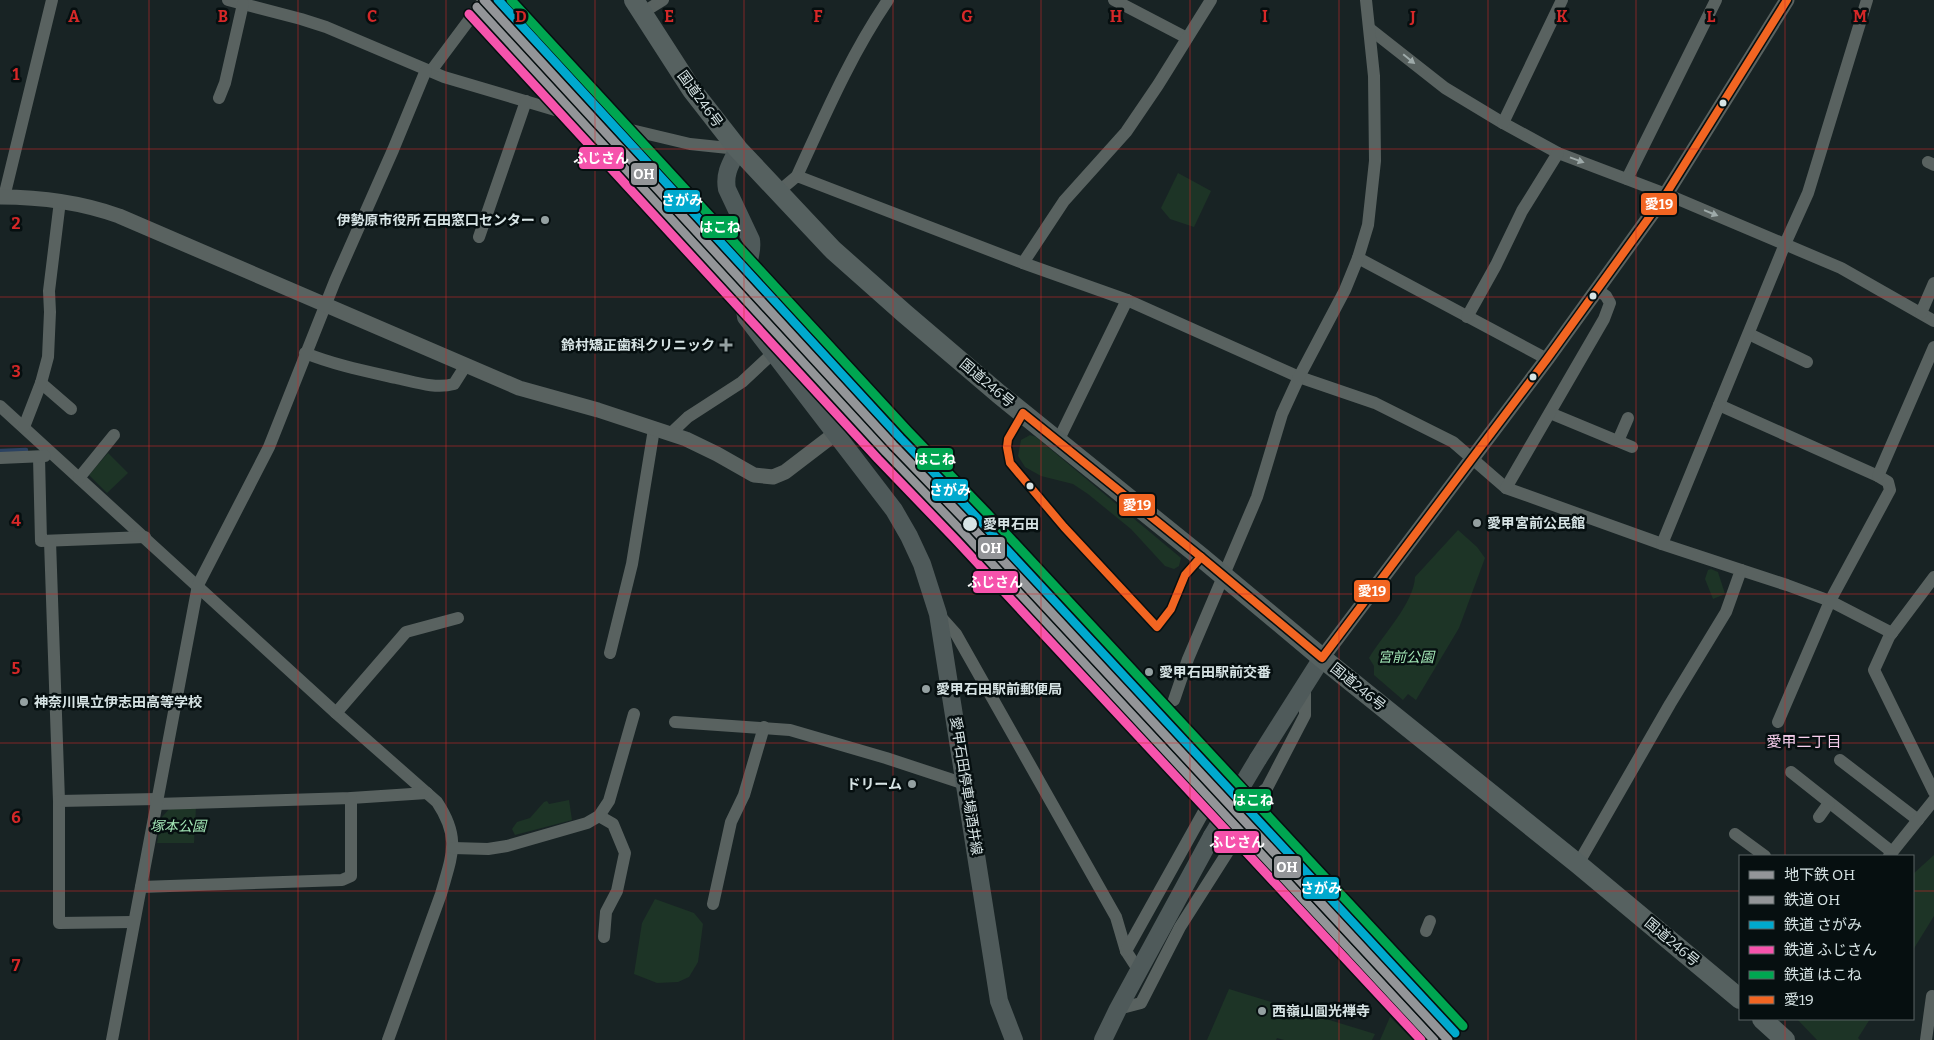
<svg xmlns="http://www.w3.org/2000/svg" width="1934" height="1040" font-family="Bitter,'Noto Sans JP',serif">
	<style>
		.green { fill: #1d3426 }
		.lines { fill: none; stroke-linecap: round; stroke-linejoin: round }
		.stream { stroke: #2b4261; stroke-width: 4.5 }
		.minor { stroke: #596260; stroke-width: 12 }
		.tertiary { stroke: #596260; stroke-width: 15 }
		.secondary { stroke: #4f5a5a; stroke-width: 18 }
		.trunk { stroke: #566160; stroke-width: 20 }
		.secondary-bridge { stroke: #4f5a5a; stroke-width: 18 }
		.bus-1-casing { stroke: #060f10; stroke-width: 11 }
		.bus-1 { stroke: #f26522; stroke-width: 8 }
		.rail-1-casing { stroke: #060f10; stroke-width: 12 }
		.rail-2-casing { stroke: #060f10; stroke-width: 12 }
		.rail-3-casing { stroke: #060f10; stroke-width: 12 }
		.rail-4-casing { stroke: #060f10; stroke-width: 12 }
		.rail-1 { stroke: #939598; stroke-width: 9 }
		.rail-2 { stroke: #00a9ce; stroke-width: 9 }
		.rail-3 { stroke: #f653ac; stroke-width: 9 }
		.rail-4 { stroke: #00a651; stroke-width: 9 }
		.metro-1-casing { stroke: #060f10; stroke-width: 12 }
		.metro-1 { stroke: #939598; stroke-width: 9 }
		.oneway { fill: #9eaaa9 }
		.grid { fill: none; stroke: #d62828; stroke-width: 1; stroke-opacity: 0.55 }
		.bus-dot { fill: #d7e4e5; stroke: #060f10; stroke-width: 2 }
		.poi-dot { fill: #94a0a1; stroke: #060f10; stroke-width: 2 }
		.labels { text-anchor: middle; dominant-baseline: central; stroke-width: 5; stroke-linejoin: round; paint-order: stroke }
		.street-label { font-size: 14px; fill: #d7e4e5; stroke: #060f10 }
		.poi-label { font-size: 14px; font-weight: bold; fill: #d7e4e5; stroke: #060f10; text-anchor: start }
		.stop-label { font-size: 14px; font-weight: bold; fill: #d7e4e5; stroke: #060f10; text-anchor: start }
		.park-label { font-size: 14px; font-style: italic; fill: #a3e7b6; stroke: #060f10 }
		.neighbourhood-label { font-size: 15px; fill: #f8cfed; stroke: #060f10 }
		.grid-label { font-size: 16px; text-anchor: middle; font-weight: bold; fill: #d62828; stroke: #060f10; stroke-width: 5; stroke-linejoin: round; paint-order: stroke }
		.line-badge { stroke: #060f10; stroke-width: 2 }
		.badge-label { font-size: 14px; text-anchor: middle; font-weight: bold; fill: #fff }
	</style>
	<rect width="100%" height="100%" fill="#182324"/>
	<g class="green">
		<path d="M1178,173l33,18 -17,36 -24,-8 -9,-11z"/>
		<path d="M1030,435l6,2 145,121 -2,8 -5,3 -9,-3 -34,-37 -43,-35 -15,-10 -32,-8 -16,-9 -7,-11 3,-16z"/>
		<path d="M108,453l20,20 -21,20 -18,-18z"/>
		<path d="M1458,530l19,17 8,11 -26,70 -43,72 -8,-6 -5,6 -29,-25v-9l-5,-8c13,-22 45,-55 46,-81z"/>
		<path d="M1711,569l7,3 7,22 -12,5 -8,-20 3,-9z"/>
		<path d="M569,800l3,20 -57,15 -3,-6 5,-7 13,-4 14,-16 3,-1 2,3z"/>
		<path d="M171,807h25l-2,36h-37l5,-26z"/>
		<path d="M1934,855v61l-21,34v-76z"/>
		<path d="M655,899l39,14 9,11 -5,38 -9,15 -11,5 -21,1 -23,-9 8,-51z"/>
		<path d="M1229,989l146,45 -3,6h-88l-7,-2 -1,2h-69z"/>
		<path d="M1390,1017l23,23h-33z"/>
		<path d="M1797,1019h73l-12,19 2,2h-43z"/>
	</g>
	<g class="lines">
		<path class="stream" d="M0,451l26,-1"/>
		<g class="minor">
			<path d="M228,0l73,19 25,8 118,50 128,38 171,186"/>
			<path d="M1114,0l73,38"/>
			<path d="M642,13l21,-13"/>
			<path d="M1370,29l75,59 58,35 55,30 108,41 175,74 93,53"/>
			<path d="M431,71l53,-71"/>
			<path d="M219,98l6,-15 18,-79"/>
			<path d="M1503,123l59,-123"/>
			<path d="M627,129l63,15 48,5"/>
			<path d="M1928,162l6,3"/>
			<path d="M797,176c28,-61 53,-120 91,-176"/>
			<path d="M1627,179l89,-179"/>
			<path d="M778,192l19,-16 226,87 104,37 172,77 76,26 78,39 53,46 156,56"/>
			<path d="M4,197l48,-197"/>
			<path d="M479,237l47,-136"/>
			<path d="M1358,258l189,101"/>
			<path d="M1023,263l41,-62 62,-69 32,-47 53,-85"/>
			<path d="M1921,313l13,-30"/>
			<path d="M1467,317l29,-52 26,-54 36,-58"/>
			<path d="M1749,334l58,28"/>
			<path d="M305,353c30,12 60,18 91,25 19,4 39,11 58,6l12,-19"/>
			<path d="M41,383l30,26"/>
			<path d="M1719,405l159,71 10,6 2,8 -60,111 -43,-16 -46,-15"/>
			<path d="M0,406l336,307 101,89c24,36 15,53 4,92l-53,146"/>
			<path d="M1550,413l82,34"/>
			<path d="M24,427l17,-44 7,-26 2,-45 -1,-21 11,-90"/>
			<path d="M670,434l18,-17 54,-35 31,-29"/>
			<path d="M1058,441l69,-141"/>
			<path d="M1618,441l10,-23"/>
			<path d="M39,457l2,84 104,-4"/>
			<path d="M0,458l45,-2"/>
			<path d="M1878,476l56,-129"/>
			<path d="M79,478l35,-43"/>
			<path d="M1506,488l98,-169 6,-16 -4,-7 -8,-6"/>
			<path d="M50,541l9,260v122l74,-1"/>
			<path d="M1934,577l-45,60 -15,33 60,122"/>
			<path d="M939,615l17,19 160,283 10,34 13,20"/>
			<path d="M610,653l22,-89 22,-135"/>
			<path d="M1174,700l14,-41 69,-162 25,-83 17,-37 46,-87 13,-32 10,-33 7,-64 -1,-85 -8,-76"/>
			<path d="M336,713l70,-81 52,-14"/>
			<path d="M675,722l115,8 96,28 79,26"/>
			<path d="M1778,722l52,-121 62,32"/>
			<path d="M1840,760l78,60"/>
			<path d="M1791,772l101,80"/>
			<path d="M1262,792l5,-4 38,-73v-28"/>
			<path d="M59,801l98,-2"/>
			<path d="M156,804l195,-6 76,-5"/>
			<path d="M599,816l14,8 12,29 -8,38 -11,21 -2,25"/>
			<path d="M1819,817l10,-14"/>
			<path d="M1735,834l30,22"/>
			<path d="M453,848l35,1 19,-3 80,-23 12,-7 10,-15 25,-87"/>
			<path d="M1889,856l45,-56"/>
			<path d="M1578,864l92,-160 56,-92 15,-42 -79,-26 123,-300 23,-51 59,-193"/>
			<path d="M141,887l201,-7 9,-4v-78"/>
			<path d="M713,904l18,-82 13,-27 20,-68"/>
			<path d="M1426,931l4,-10"/>
			<path d="M1118,1009l23,-6 39,-76 56,-88 -29,-33 -81,145"/>
			<path d="M112,1040l86,-455 71,-138 66,-166 58,-131 33,-80"/>
			<path d="M1926,1040l6,-44"/>
		</g>
		<g class="tertiary">
			<path d="M0,197c41,0 80,5 119,19l400,172 79,22 88,29 31,15 37,21 19,2 12,-5 51,-39"/>
			<path d="M1322,658l225,-299 119,-165 121,-194"/>
		</g>
		<g class="secondary">
			<path d="M738,149c-7,14 -14,24 -11,40l24,51c2,12 -3,20 -5,32 -2,15 -3,30 0,45l148,193 15,26 13,28 16,50 61,387 15,39"/>
			<path d="M1258,759l64,-101"/>
			<path d="M1103,1040l15,-31 94,-173"/>
		</g>
		<g class="trunk">
			<path d="M634,0l58,90 46,59 95,101 71,63 95,81 202,163 121,101 256,206 162,135"/>
			<path d="M1762,1019l23,21"/>
		</g>
		<path class="secondary-bridge" d="M1212,836l46,-77"/>
		<g class="bus-1-casing">
			<g id="bus-1">
				<path d="M1023,413l178,144 -16,18 -14,34 -14,18 -93,-100 -54,-64 -3,-16 1,-8z"/>
				<path d="M1201,557l121,101 225,-299 119,-165 121,-194"/>
			</g>
		</g>
		<use href="#bus-1" class="bus-1"/>
		<g class="rail-1-casing">
			<path id="rail-1" d="M477,7l409,445 77,80 471,508"/>
		</g>
		<g class="rail-2-casing">
			<path id="rail-2" d="M498,0l402,438 77,80 478,515"/>
		</g>
		<g class="rail-3-casing">
			<path id="rail-3" d="M469,14l409,445 77,80 466,501"/>
		</g>
		<g class="rail-4-casing">
			<path id="rail-4" d="M511,0l397,431 77,80 478,515"/>
		</g>
		<use href="#rail-1" class="rail-1"/>
		<use href="#rail-2" class="rail-2"/>
		<use href="#rail-3" class="rail-3"/>
		<use href="#rail-4" class="rail-4"/>
		<g class="metro-1-casing">
			<path id="metro-1" d="M484,0l409,445 77,80 478,515"/>
		</g>
		<use href="#metro-1" class="metro-1"/>
	</g>
	<defs><path id="oneway-solid" d="M-6-.8H1V-3.2L6.5 0L1 3.2V.8H-6Z" transform="scale(1.25)"/></defs>
	<g class="oneway">
		<use href="#oneway-solid" transform="translate(1409 59) rotate(39)"/>
		<use href="#oneway-solid" transform="translate(1577 160) rotate(20)"/>
		<use href="#oneway-solid" transform="translate(1711 213) rotate(22)"/>
	</g>
	<path class="grid" d="M149,0v1040M298,0v1040M446,0v1040M595,0v1040M744,0v1040M893,0v1040M1041,0v1040M1190,0v1040M1339,0v1040M1488,0v1040M1636,0v1040M1785,0v856M0,149h1934M0,297h1934M0,446h1934M0,594h1934M0,743h1934M0,891h1740M1913,891h21M1785,1019v21"/>
	<g class="bus-dot">
		<circle cx="1723" cy="103" r="4.5"/>
		<circle cx="1593" cy="296" r="4.5"/>
		<circle cx="1533" cy="377" r="4.5"/>
		<circle cx="1030" cy="486" r="4.5"/>
		<circle cx="970" cy="524" r="8"/>
	</g>
	<g class="poi-dot">
		<circle cx="545" cy="220" r="5"/>
		<path d="M723.5 337.5h5v5h5v5h-5v5h-5v-5h-5v-5h5z"/>
		<circle cx="1477" cy="523" r="5"/>
		<circle cx="1149" cy="672" r="5"/>
		<circle cx="926" cy="689" r="5"/>
		<circle cx="24" cy="702" r="5"/>
		<circle cx="912" cy="784" r="5"/>
		<circle cx="1262" cy="1011" r="5"/>
	</g>
	<g class="labels">
		<g class="street-label">
			<text transform="translate(700 99) rotate(54)">国道246号</text>
			<text transform="translate(987 383) rotate(40)">国道246号</text>
			<text transform="translate(1358 687) rotate(39)">国道246号</text>
			<text transform="translate(966 786) rotate(81)">愛甲石田停車場酒井線</text>
			<text transform="translate(1672 942) rotate(40)">国道246号</text>
		</g>
		<g class="poi-label">
			<text x="535" y="220" text-anchor="end">伊勢原市役所 石田窓口センター</text>
			<text x="715" y="345" text-anchor="end">鈴村矯正歯科クリニック</text>
			<text x="1487" y="523">愛甲宮前公民館</text>
			<text x="1159" y="672">愛甲石田駅前交番</text>
			<text x="936" y="689">愛甲石田駅前郵便局</text>
			<text x="34" y="702">神奈川県立伊志田高等学校</text>
			<text x="902" y="784" text-anchor="end">ドリーム</text>
			<text x="1272" y="1011">西嶺山圓光禅寺</text>
		</g>
		<g class="stop-label">
			<text x="983" y="524">愛甲石田</text>
		</g>
		<g class="park-label">
			<text x="1406" y="657">宮前公園</text>
			<text x="178" y="826">塚本公園</text>
		</g>
		<g class="neighbourhood-label">
			<text x="1804" y="742">愛甲二丁目</text>
		</g>
	</g>
	<g class="grid-label">
		<text x="74" y="22">A</text>
		<text x="223" y="22">B</text>
		<text x="372" y="22">C</text>
		<text x="521" y="22">D</text>
		<text x="669" y="22">E</text>
		<text x="818" y="22">F</text>
		<text x="967" y="22">G</text>
		<text x="1116" y="22">H</text>
		<text x="1265" y="22">I</text>
		<text x="1413" y="22">J</text>
		<text x="1562" y="22">K</text>
		<text x="1711" y="22">L</text>
		<text x="1860" y="22">M</text>
		<text x="16" y="80">1</text>
		<text x="16" y="229">2</text>
		<text x="16" y="377">3</text>
		<text x="16" y="526">4</text>
		<text x="16" y="674">5</text>
		<text x="16" y="823">6</text>
		<text x="16" y="971">7</text>
	</g>
	<g class="line-badge">
		<rect x="578" y="146" width="47" height="24" rx="5" fill="#f653ac"/>
		<rect x="630" y="162" width="28" height="24" rx="5" fill="#939598"/>
		<rect x="663" y="189" width="38" height="24" rx="5" fill="#00a9ce"/>
		<rect x="1640" y="192" width="38" height="24" rx="5" fill="#f26522"/>
		<rect x="701" y="215" width="38" height="24" rx="5" fill="#00a651"/>
		<rect x="916" y="447" width="38" height="24" rx="5" fill="#00a651"/>
		<rect x="931" y="478" width="38" height="24" rx="5" fill="#00a9ce"/>
		<rect x="1118" y="493" width="38" height="24" rx="5" fill="#f26522"/>
		<rect x="977" y="536" width="29" height="24" rx="5" fill="#939598"/>
		<rect x="972" y="570" width="47" height="24" rx="5" fill="#f653ac"/>
		<rect x="1353" y="579" width="38" height="24" rx="5" fill="#f26522"/>
		<rect x="1234" y="788" width="38" height="24" rx="5" fill="#00a651"/>
		<rect x="1213" y="830" width="47" height="24" rx="5" fill="#f653ac"/>
		<rect x="1273" y="855" width="29" height="24" rx="5" fill="#939598"/>
		<rect x="1302" y="876" width="38" height="24" rx="5" fill="#00a9ce"/>
	</g>
	<g class="badge-label">
		<text x="601" y="163">ふじさん</text>
		<text x="644" y="179">OH</text>
		<text x="682" y="205">さがみ</text>
		<text x="1659" y="209">愛19</text>
		<text x="720" y="232">はこね</text>
		<text x="935" y="464">はこね</text>
		<text x="950" y="495">さがみ</text>
		<text x="1137" y="510">愛19</text>
		<text x="991" y="553">OH</text>
		<text x="995" y="587">ふじさん</text>
		<text x="1372" y="596">愛19</text>
		<text x="1253" y="805">はこね</text>
		<text x="1237" y="847">ふじさん</text>
		<text x="1287" y="872">OH</text>
		<text x="1321" y="893">さがみ</text>
	</g>
	<rect x="1739" y="855" width="175" height="165" fill="#060f10" stroke="#5a6465"/>
	<rect x="1749" y="871" width="25" height="8" fill="#939598" stroke="#5a6465"/>
	<text x="1784" y="880" font-size="15" fill="#d7e4e5">地下鉄 OH</text>
	<rect x="1749" y="896" width="25" height="8" fill="#939598" stroke="#5a6465"/>
	<text x="1784" y="905" font-size="15" fill="#d7e4e5">鉄道 OH</text>
	<rect x="1749" y="921" width="25" height="8" fill="#00a9ce" stroke="#5a6465"/>
	<text x="1784" y="930" font-size="15" fill="#d7e4e5">鉄道 さがみ</text>
	<rect x="1749" y="946" width="25" height="8" fill="#f653ac" stroke="#5a6465"/>
	<text x="1784" y="955" font-size="15" fill="#d7e4e5">鉄道 ふじさん</text>
	<rect x="1749" y="971" width="25" height="8" fill="#00a651" stroke="#5a6465"/>
	<text x="1784" y="980" font-size="15" fill="#d7e4e5">鉄道 はこね</text>
	<rect x="1749" y="996" width="25" height="8" fill="#f26522" stroke="#5a6465"/>
	<text x="1784" y="1005" font-size="15" fill="#d7e4e5">愛19</text>
</svg>
